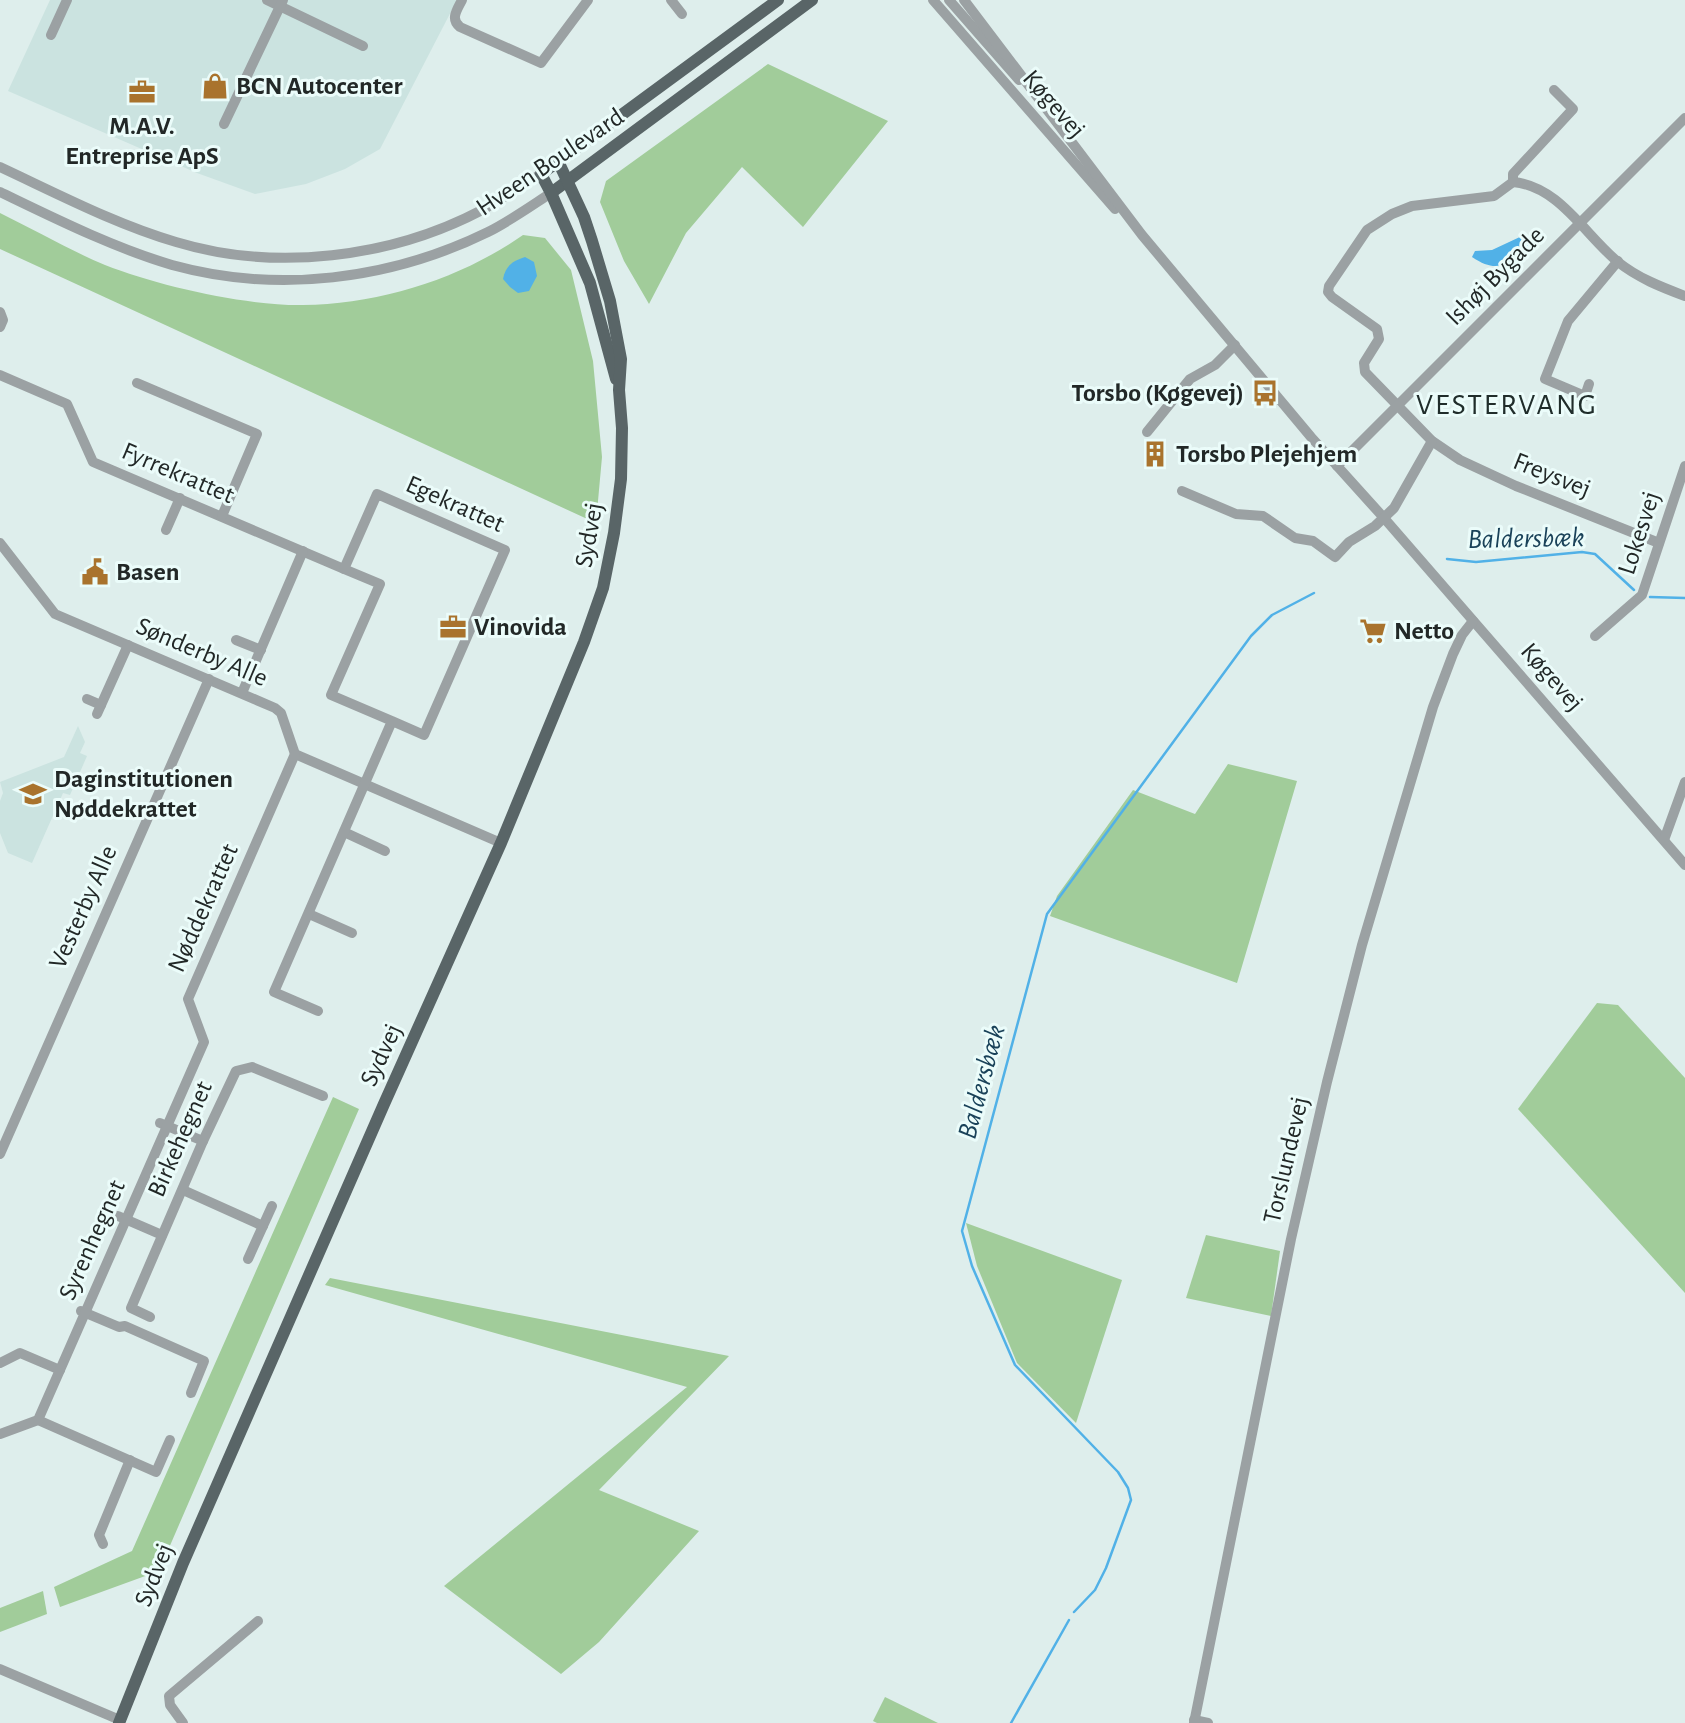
<svg xmlns="http://www.w3.org/2000/svg" width="1685" height="1723" font-family="'Alegreya Sans',sans-serif">
	<style>
		.built { fill: #cbe3e0 }
		.green { fill: #a1cc9a }
		.water { fill: #51b1e7 }
		.lines { fill: none; stroke-linecap: round; stroke-linejoin: round }
		.stream { stroke: #51b1e7; stroke-width: 2.5 }
		.minor { stroke: #9ba1a3; stroke-width: 10 }
		.major { stroke: #596567; stroke-width: 12 }
		.labels { text-anchor: middle; dominant-baseline: central; stroke-width: 6; stroke-linejoin: round; paint-order: stroke }
		.poi-label { font-size: 26px; font-weight: bold; fill: #222827; stroke: #ebfcfa; text-anchor: start }
		.street-label { font-size: 26px; fill: #222827; stroke: #ebfcfa }
		.water-label { font-size: 28px; font-style: italic; fill: #1a4259; stroke: #ebfcfa }
		.quarter-label { font-size: 30px; letter-spacing: 2px; fill: #202d2b; stroke: #ebfcfa }
	</style>
	<rect width="100%" height="100%" fill="#deeeec"/>
	<g class="built">
		<path d="M50,0h407l-77,149 -35,20 -39,15 -51,10 -58,-21 -189,-82z"/>
		<path d="M78,726l7,16 -5,11 7,3 -17,39 -7,-2 -31,70 -24,-10 -8,-20v-32l3,-8 -3,-11 64,-25z"/>
	</g>
	<g class="green">
		<path d="M768,64l120,57 -85,106 -61,-60 -56,66 -37,71 -25,-43 -24,-59 6,-21z"/>
		<path d="M0,213c35,17 69,37 105,52 53,21 142,41 198,40 77,-1 157,-26 220,-70l22,3 26,32 22,91 9,96 -6,66 -596,-274z"/>
		<path d="M1228,764l69,17 -60,202 -187,-67 7,-20 76,-106 62,24z"/>
		<path d="M1597,1003l21,2 67,73v215l-167,-184z"/>
		<path d="M333,1097l26,12 -200,462 -99,36 -6,-20 78,-36z"/>
		<path d="M966,1223l156,57 -46,143 -59,-60 -40,-97z"/>
		<path d="M1206,1235l74,16 -9,65 -85,-18z"/>
		<path d="M330,1278l399,78 -130,134 100,41 -100,111 -38,32 -117,-88 243,-199 -362,-102z"/>
		<path d="M43,1591l4,23 -47,18v-24z"/>
		<path d="M885,1697l53,26h-61l-4,-2z"/>
	</g>
	<g class="water">
		<path d="M1522,236l5,1 4,6c-21,19 -31,33 -59,14l3,-6 17,-1z"/>
		<path d="M525,257l9,5 3,14 -8,15 -11,2 -8,-6 -7,-8c3,-14 10,-18 22,-22z"/>
	</g>
	<g class="lines">
		<g class="stream">
			<path d="M1447,559l29,3 106,-10 13,2 39,36"/>
			<path d="M1650,597l35,1"/>
			<path d="M1074,1612l21,-22 11,-22 25,-68 -3,-12 -10,-16 -103,-107 -43,-99 -10,-35 85,-317 204,-278 21,-21 42,-22"/>
			<path d="M1011,1723l58,-103"/>
		</g>
		<g class="minor">
			<path d="M267,0l96,46"/>
			<path d="M462,0c-5,10 -12,19 -2,27l81,36 47,-63"/>
			<path d="M671,0l11,14"/>
			<path d="M933,0l182,209"/>
			<path d="M949,0l70,80"/>
			<path d="M964,0l178,235 169,202 73,81 301,347"/>
			<path d="M51,35l16,-35"/>
			<path d="M1554,90l19,19 -60,65v8l-19,14 -82,10 -20,8 -25,16 -38,56 -1,6 4,5 45,32 2,10 -15,24 1,9 67,69 28,19 56,26 143,57"/>
			<path d="M224,124l59,-124"/>
			<path d="M0,167c58,27 115,57 176,75 99,30 215,16 306,-32 20,-11 39,-24 59,-36"/>
			<path d="M1513,182c46,4 72,53 105,80 20,16 43,25 67,34"/>
			<path d="M0,192c56,27 112,55 172,73 105,29 218,15 316,-33 22,-11 43,-26 63,-39"/>
			<path d="M0,312l3,8 -3,7"/>
			<path d="M0,375l67,29 26,58 251,107"/>
			<path d="M137,383l120,51 -35,82"/>
			<path d="M1589,384l-4,12 -40,-17 23,-58 50,-60"/>
			<path d="M1147,432l43,-53 25,-14 20,-20"/>
			<path d="M1337,466l348,-348"/>
			<path d="M1182,491l54,23 27,2 32,22 18,3 22,16 14,-15 26,-16 19,-18 38,-67"/>
			<path d="M166,530l14,-32"/>
			<path d="M0,543l55,71 220,94 6,5 14,41 206,89"/>
			<path d="M1595,636l47,-41 43,-129"/>
			<path d="M236,640l25,10"/>
			<path d="M242,693l61,-142"/>
			<path d="M87,699l14,6"/>
			<path d="M97,714l31,-69"/>
			<path d="M344,832l41,19"/>
			<path d="M1664,840l21,-58"/>
			<path d="M309,914l43,19"/>
			<path d="M318,1011l-44,-19 118,-271 32,14 81,-185 -128,-56 -33,75 36,15 -49,111 61,26"/>
			<path d="M160,1123l43,18"/>
			<path d="M0,1154l209,-475"/>
			<path d="M183,1190l80,36"/>
			<path d="M118,1216l44,19"/>
			<path d="M248,1259l24,-53"/>
			<path d="M81,1311l38,16 6,-1 79,35 -13,32"/>
			<path d="M150,1317l-19,-9 72,-167 33,-70 16,-4 71,29"/>
			<path d="M0,1363l20,-10 40,17"/>
			<path d="M38,1420l118,52 14,-32"/>
			<path d="M0,1434l38,-14 166,-378 -16,-43 107,-245"/>
			<path d="M103,1544l-4,-9 31,-75"/>
			<path d="M0,1669l120,51"/>
			<path d="M1194,1720l14,3"/>
			<path d="M183,1723l-13,-18 -1,-9 89,-75"/>
			<path d="M1194,1723l97,-484 36,-157 35,-137 71,-238 20,-53 9,-19 11,-14"/>
		</g>
		<g class="major">
			<path d="M551,193l261,-193"/>
			<path d="M616,379l-26,-96 -39,-90 -10,-19 237,-174"/>
			<path d="M119,1723l64,-160 201,-459 117,-261 83,-201 19,-54 11,-55 7,-54 1,-51 -3,-38 2,-31 -11,-58 -18,-60 -8,-24 -26,-56"/>
		</g>
	</g>
	<defs>
		<g id="shop-bare" transform="scale(2.1)"><path d="M-5-2.5h2.3a2.7 3.5 0 0 1 5.4 0H5L5.5 6h-11ZM-1.5-2.5h3a1.5 2.3 0 0 0-3 0Z" fill="#a9732d" stroke="#ebfcfa" stroke-width="2.5" paint-order="stroke"/></g>
		<g id="office-bare" transform="scale(2.1)"><path d="M-6-3h4V-5.5h4V-3h4V5H-6ZM-1-4.5V-3h2v-1.5ZM-6 0V1H6V0Z" fill="#a9732d" stroke="#ebfcfa" stroke-width="2.5" paint-order="stroke"/></g>
		<g id="bus-bare" transform="scale(2.1)"><path d="M-5-6H5V4H4V6H2V4H-2V6H-4V4H-5ZM-3.5-4V0h7V-4ZM-3.5 1.2v1.5H-2V1.2ZM2 1.2v1.5H3.5V1.2Z" fill="#a9732d" stroke="#ebfcfa" stroke-width="2.5" paint-order="stroke"/></g>
		<g id="building-bare" transform="scale(2.1)"><path d="M-4-6H4V6H1V3H-1V6H-4ZM-2.5-4.3h1.7v1.8h-1.7ZM.8-4.3h1.7v1.8H.8ZM-2.5-1h1.7V.8h-1.7ZM.8-1h1.7V.8H.8Z" fill="#a9732d" stroke="#ebfcfa" stroke-width="2.5" paint-order="stroke"/></g>
		<g id="civic-bare" transform="scale(2.1)"><path d="M-.6-6.5H3V-4.5H.6V-3L4-1V1h2V6H-6V1h2V-1L-.6-3ZM-1.2 2.5V6h2.4V2.5Z" fill="#a9732d" stroke="#ebfcfa" stroke-width="2.5" paint-order="stroke"/></g>
		<g id="supermarket-bare" transform="scale(2.1)"><path d="M-6-5.5h2.5l.6 2H6L4.5 2H-2.5L-4.4-4H-6ZM-1.5 3.2a1.3 1.3 0 1 0 .1 0ZM3 3.2a1.3 1.3 0 1 0 .1 0Z" fill="#a9732d" stroke="#ebfcfa" stroke-width="2.5" paint-order="stroke"/></g>
		<g id="school-bare" transform="scale(2.1)"><path d="M0-5L7-2L0 1L-7-2ZM-4 1L0 2.5L4 1V4Q0 6-4 4Z" fill="#a9732d" stroke="#ebfcfa" stroke-width="2.5" paint-order="stroke"/></g>
	</defs>
	<g fill-rule="evenodd">
		<use href="#shop-bare" x="215" y="86"/>
		<use href="#office-bare" x="142" y="92"/>
		<use href="#bus-bare" x="1265" y="393"/>
		<use href="#building-bare" x="1155" y="454"/>
		<use href="#civic-bare" x="95" y="572"/>
		<use href="#office-bare" x="453" y="627"/>
		<use href="#supermarket-bare" x="1373" y="631"/>
		<use href="#school-bare" x="33" y="794"/>
	</g>
	<g class="labels">
		<g class="poi-label">
			<text x="236" y="86">BCN Autocenter</text>
			<text x="142" y="126" text-anchor="middle">M.A.V.<tspan x="142" dy="30">Entreprise ApS</tspan></text>
			<text x="1244" y="393" text-anchor="end">Torsbo (Køgevej)</text>
			<text x="1176" y="454">Torsbo Plejehjem</text>
			<text x="116" y="572">Basen</text>
			<text x="474" y="627">Vinovida</text>
			<text x="1394" y="631">Netto</text>
			<text x="54" y="779">Daginstitutionen<tspan x="54" dy="30">Nøddekrattet</tspan></text>
		</g>
		<g class="street-label">
			<text transform="translate(1054 104) rotate(49)">Køgevej</text>
			<text transform="translate(550 162) rotate(-34)">Hveen Boulevard</text>
			<text transform="translate(1495 276) rotate(-45)">Ishøj Bygade</text>
			<text transform="translate(178 473) rotate(23)">Fyrrekrattet</text>
			<text transform="translate(1552 475) rotate(22)">Freysvej</text>
			<text transform="translate(455 504) rotate(24)">Egekrattet</text>
			<text transform="translate(1639 533) rotate(-72)">Lokesvej</text>
			<text transform="translate(589 535) rotate(-80)">Sydvej</text>
			<text transform="translate(202 652) rotate(23)">Sønderby Alle</text>
			<text transform="translate(1552 677) rotate(49)">Køgevej</text>
			<text transform="translate(83 907) rotate(-66)">Vesterby Alle</text>
			<text transform="translate(203 908) rotate(-66)">Nøddekrattet</text>
			<text transform="translate(381 1055) rotate(-65)">Sydvej</text>
			<text transform="translate(180 1139) rotate(-66)">Birkehegnet</text>
			<text transform="translate(1286 1160) rotate(-77)">Torslundevej</text>
			<text transform="translate(92 1240) rotate(-66)">Syrenhegnet</text>
			<text transform="translate(154 1575) rotate(-68)">Sydvej</text>
		</g>
		<g class="water-label">
			<text transform="translate(1526 539) rotate(-1)">Baldersbæk</text>
			<text transform="translate(982 1082) rotate(-75)">Baldersbæk</text>
		</g>
		<g class="quarter-label">
			<text x="1507" y="405">VESTERVANG</text>
		</g>
	</g>
</svg>
